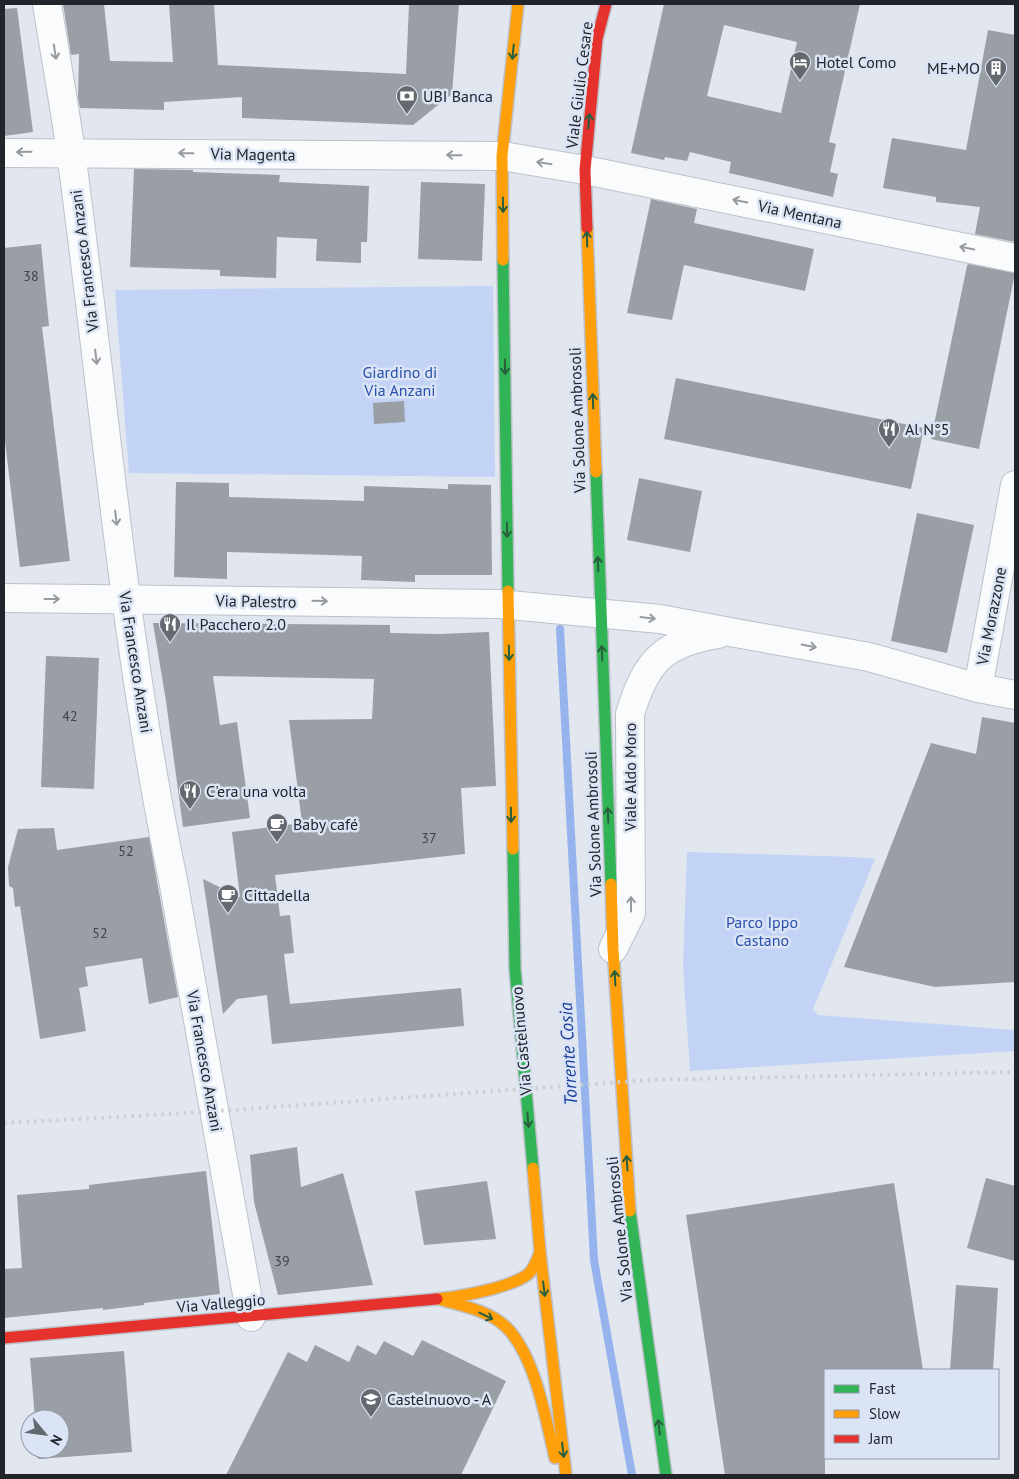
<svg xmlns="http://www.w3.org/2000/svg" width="1019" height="1479" font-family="'PT Sans',sans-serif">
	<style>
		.green { fill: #c2d3f6 }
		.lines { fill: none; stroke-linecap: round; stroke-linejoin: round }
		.stream { stroke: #96b3ed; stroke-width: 8 }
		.building { fill: #9a9ea5; fill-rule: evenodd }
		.street-casing { stroke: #bdc1c8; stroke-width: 30 }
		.fast-casing { stroke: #bdc1c8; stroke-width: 14 }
		.slow-casing { stroke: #bdc1c8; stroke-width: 14 }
		.jam-casing { stroke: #bdc1c8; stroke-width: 14 }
		.street { stroke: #fafbfd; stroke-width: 28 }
		.fast { stroke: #30b455; stroke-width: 11 }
		.slow { stroke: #ff9f0a; stroke-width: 11 }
		.jam { stroke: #e5322d; stroke-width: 11 }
		.rail { stroke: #cdcfd2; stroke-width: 4; stroke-dasharray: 2.5 5; stroke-linecap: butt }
		.oneway { stroke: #989b9e }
		.oneway2 { stroke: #275e3c }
		.labels { text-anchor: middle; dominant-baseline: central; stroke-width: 5; stroke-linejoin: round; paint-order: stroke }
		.number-label { font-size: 14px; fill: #3f434a }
		.poi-label { font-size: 16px; fill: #21252b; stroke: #dbe4f5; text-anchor: start }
		.street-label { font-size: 16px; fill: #21252b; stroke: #dbe4f5 }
		.park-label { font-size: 16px; fill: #2950ad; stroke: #dbe4f5 }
		.water-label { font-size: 18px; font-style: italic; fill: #193e99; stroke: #dbe4f5 }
	</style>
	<rect width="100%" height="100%" fill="#e1e6ef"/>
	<g class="green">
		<path d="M493,286l2,191 -366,-4 -14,-183z"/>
		<path d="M687,852l166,5 22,2 -62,150 5,6 197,15v21l-325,20 -7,-105z"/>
	</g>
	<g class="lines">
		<path class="stream" d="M560,629l34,631 38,215"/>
	</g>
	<g class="building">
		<path d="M63,4h41l6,57 63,1 -4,-58h45l4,61 188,9 3,-70h50l-7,90 -39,31 -171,-7v-21l-78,5v8l-84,-2 -2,-10 1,-44 -8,1z"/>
		<path d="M664,4h196l-31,138 7,2 -6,28 8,2 -5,23 -104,-24 2,-11 -41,-10 -3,9 -22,-4 -1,3 -33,-7zM724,25l73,17 -16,71 -74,-17z"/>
		<path d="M17,8l16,124 -29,4v-127z"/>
		<path d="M988,30l27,5v207l-40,-8 5,-27 -44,-5v-5l-53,-9 9,-50 74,12z"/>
		<path d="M134,169l59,1v2l87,3 -1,7 90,4 -2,56h-6v21l-45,-2 1,-22 -40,-2 -1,41 -56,-2v-6l-90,-3z"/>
		<path d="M421,182l64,2 -3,77 -64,-2z"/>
		<path d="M651,199l46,10 -3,14 120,26 -9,42 -121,-26 -12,55 -45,-7z"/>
		<path d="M41,244l8,82 -7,1 28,234 -50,6 -16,-134v-185z"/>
		<path d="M968,264l47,9 -36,176 -48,-10 36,-173z"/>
		<path d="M676,378l248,50 -13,61 -247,-50z"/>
		<path d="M404,401l1,21 -31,2 -1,-21z"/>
		<path d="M639,478l63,13 -12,61 -63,-12z"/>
		<path d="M176,482l53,1v14l135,4v-15l84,3v-5l43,1 1,90h-77v7l-54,-2 1,-24 -135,-4v27l-53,-2z"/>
		<path d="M917,513l57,12 -27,128 -56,-12z"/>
		<path d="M153,623l237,2v8l49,1 50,-2 7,154 -35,2 4,66 -190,21 5,41 10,-1 4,38 -10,1 6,50 171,-16 3,38 -192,18 -5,-49 -30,4 -14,15 -20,-135 37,18 -8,-65 70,-9 -13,-103 83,-1 2,-40 -161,-3 7,49 17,-3 13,96 -67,9 -17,-126z"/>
		<path d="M46,656l53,2 -5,131 -53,-2z"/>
		<path d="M982,717l33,6v259l-80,5 -91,-20 87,-224 45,11z"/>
		<path d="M54,828l3,22 92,-13 29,160 -29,7 -7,-46 -57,9 3,19 -9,2 7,43 -46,8 -20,-133 -5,1 -2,-19 -4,-2 -1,-19 10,-38z"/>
		<path d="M297,1147l4,40 42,-14 30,112 -95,10 -24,-93 -4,-47z"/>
		<path d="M206,1171l14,123 -76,9v2l-41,5v-2l-99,10v-49l18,-1 -5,-73 72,-6v-4z"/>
		<path d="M986,1178l29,8v75l-48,-13z"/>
		<path d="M487,1181l9,58 -72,6 -9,-54z"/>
		<path d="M894,1183l29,187h-98v105h-100l-39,-260z"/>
		<path d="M956,1285l42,3 -5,82h-43z"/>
		<path d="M422,1340l84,41 -45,94h-235l62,-123 19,10 8,-17 34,17 8,-17 19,10 8,-14 29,15z"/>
		<path d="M124,1351l8,101 -94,7 -1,-10h23v-30h-25l-5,-61z"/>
	</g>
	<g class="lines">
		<g class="street-casing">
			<g id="street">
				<path d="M47,4c8,50 17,99 24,149 33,242 52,487 102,727l78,437"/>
				<path d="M4,153l498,3 83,14 430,88"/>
				<path d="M4,598l495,6 161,15 70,13 139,25 109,31 37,7"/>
				<path d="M978,688l37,-203"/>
				<path d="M613,949l18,-36 -1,-199c16,-53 33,-71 88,-80"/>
			</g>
		</g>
		<g class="fast-casing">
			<g id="fast">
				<path d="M503,260l5,331"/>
				<path d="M596,472l15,412"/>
				<path d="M513,849l2,120 18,199"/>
				<path d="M630,1211l36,264"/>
			</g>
		</g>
		<g class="slow-casing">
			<g id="slow">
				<path d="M587,228l9,244"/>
				<path d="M503,260l-1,-104 16,-152"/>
				<path d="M508,591l5,258"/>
				<path d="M611,884l2,65 17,262"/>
				<path d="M533,1168l7,84 26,223"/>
				<path d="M437,1299c22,-2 72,-11 90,-24 7,-5 10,-15 13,-23"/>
				<path d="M442,1300c21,6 47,11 63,26 30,28 41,94 50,132"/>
			</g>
		</g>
		<g class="jam-casing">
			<g id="jam">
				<path d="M587,228l-2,-58 12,-131 9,-35"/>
				<path d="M4,1338l433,-39"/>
			</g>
		</g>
		<use href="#street" class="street"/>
		<use href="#fast" class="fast"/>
		<use href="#slow" class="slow"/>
		<use href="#jam" class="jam"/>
		<path class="rail" d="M4,1123l186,-10 460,-33 365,-8"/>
	</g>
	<defs><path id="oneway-shaft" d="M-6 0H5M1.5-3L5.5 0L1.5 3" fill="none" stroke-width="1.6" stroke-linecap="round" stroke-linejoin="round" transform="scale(1.25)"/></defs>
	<g class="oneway">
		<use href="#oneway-shaft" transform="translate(55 52) rotate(81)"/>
		<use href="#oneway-shaft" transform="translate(24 152) rotate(179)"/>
		<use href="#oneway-shaft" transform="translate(186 153) rotate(-179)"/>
		<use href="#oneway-shaft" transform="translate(454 155) rotate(-179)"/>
		<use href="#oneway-shaft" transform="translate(544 163) rotate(-171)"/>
		<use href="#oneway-shaft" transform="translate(740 201) rotate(-168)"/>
		<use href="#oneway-shaft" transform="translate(967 248) rotate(-168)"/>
		<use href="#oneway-shaft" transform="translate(96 357) rotate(83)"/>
		<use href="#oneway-shaft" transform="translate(116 518) rotate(83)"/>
		<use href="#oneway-shaft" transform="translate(52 599)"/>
		<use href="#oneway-shaft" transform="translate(320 601) rotate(1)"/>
		<use href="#oneway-shaft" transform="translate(648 618) rotate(7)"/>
		<use href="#oneway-shaft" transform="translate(809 646) rotate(11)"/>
		<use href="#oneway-shaft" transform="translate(631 904) rotate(-90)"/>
	</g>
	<g class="oneway2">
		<use href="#oneway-shaft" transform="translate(513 52) rotate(96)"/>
		<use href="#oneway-shaft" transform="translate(589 121) rotate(-85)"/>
		<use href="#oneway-shaft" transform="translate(503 205) rotate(89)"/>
		<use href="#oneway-shaft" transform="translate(587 239) rotate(-92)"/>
		<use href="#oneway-shaft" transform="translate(505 367) rotate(89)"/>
		<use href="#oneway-shaft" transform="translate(593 401) rotate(-92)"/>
		<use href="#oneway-shaft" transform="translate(507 530) rotate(89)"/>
		<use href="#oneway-shaft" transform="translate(598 564) rotate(-92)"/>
		<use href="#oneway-shaft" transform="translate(509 653) rotate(89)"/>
		<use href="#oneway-shaft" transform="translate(602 653) rotate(-92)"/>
		<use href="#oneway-shaft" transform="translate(511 815) rotate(89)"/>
		<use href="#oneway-shaft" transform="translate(608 815) rotate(-92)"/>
		<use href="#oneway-shaft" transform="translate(615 978) rotate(-93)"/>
		<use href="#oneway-shaft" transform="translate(528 1120) rotate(85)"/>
		<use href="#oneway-shaft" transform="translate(627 1163) rotate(-94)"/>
		<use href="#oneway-shaft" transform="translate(544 1289) rotate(83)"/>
		<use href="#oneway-shaft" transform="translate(486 1316) rotate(26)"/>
		<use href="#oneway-shaft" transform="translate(659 1427) rotate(-97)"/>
		<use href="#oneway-shaft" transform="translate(563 1450) rotate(83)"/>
	</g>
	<defs>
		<g id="hotel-pin" transform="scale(1.125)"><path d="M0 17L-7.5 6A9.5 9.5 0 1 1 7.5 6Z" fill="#646970" stroke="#dbe4f5"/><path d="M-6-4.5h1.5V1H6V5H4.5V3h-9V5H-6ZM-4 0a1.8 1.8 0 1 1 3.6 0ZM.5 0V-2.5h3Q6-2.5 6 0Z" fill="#fff"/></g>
		<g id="building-pin" transform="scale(1.125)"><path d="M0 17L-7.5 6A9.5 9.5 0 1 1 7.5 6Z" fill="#646970" stroke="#dbe4f5"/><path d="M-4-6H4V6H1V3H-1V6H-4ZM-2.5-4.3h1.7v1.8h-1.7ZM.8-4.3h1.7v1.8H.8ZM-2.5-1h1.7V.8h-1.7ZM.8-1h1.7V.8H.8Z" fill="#fff"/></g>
		<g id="bank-pin" transform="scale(1.125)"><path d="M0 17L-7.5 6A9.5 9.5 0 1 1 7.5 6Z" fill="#646970" stroke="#dbe4f5"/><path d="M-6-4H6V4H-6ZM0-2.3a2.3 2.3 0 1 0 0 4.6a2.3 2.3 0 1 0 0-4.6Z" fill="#fff"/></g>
		<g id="restaurant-pin" transform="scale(1.125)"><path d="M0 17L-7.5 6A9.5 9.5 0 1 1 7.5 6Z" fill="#646970" stroke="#dbe4f5"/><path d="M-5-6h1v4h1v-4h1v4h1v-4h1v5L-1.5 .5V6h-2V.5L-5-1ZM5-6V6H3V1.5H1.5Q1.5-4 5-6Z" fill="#fff"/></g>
		<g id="cafe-pin" transform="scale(1.125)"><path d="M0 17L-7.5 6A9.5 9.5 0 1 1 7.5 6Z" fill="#646970" stroke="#dbe4f5"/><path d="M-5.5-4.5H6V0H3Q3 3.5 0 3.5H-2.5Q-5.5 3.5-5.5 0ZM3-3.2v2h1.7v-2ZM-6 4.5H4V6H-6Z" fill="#fff"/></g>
		<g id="university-pin" transform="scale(1.125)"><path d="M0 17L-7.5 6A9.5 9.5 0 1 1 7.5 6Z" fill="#646970" stroke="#dbe4f5"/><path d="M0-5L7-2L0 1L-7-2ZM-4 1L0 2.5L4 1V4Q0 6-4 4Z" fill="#fff"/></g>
	</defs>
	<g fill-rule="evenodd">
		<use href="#hotel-pin" x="800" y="62"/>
		<use href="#building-pin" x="996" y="68"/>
		<use href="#bank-pin" x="407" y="96"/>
		<use href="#restaurant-pin" x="889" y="429"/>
		<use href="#restaurant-pin" x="170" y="624"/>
		<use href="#restaurant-pin" x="190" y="791"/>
		<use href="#cafe-pin" x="277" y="824"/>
		<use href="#cafe-pin" x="228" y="895"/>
		<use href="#university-pin" x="371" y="1399"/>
	</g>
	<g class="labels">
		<g class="number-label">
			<text x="31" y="276">38</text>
			<text x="70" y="716">42</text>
			<text x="429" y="838">37</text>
			<text x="126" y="851">52</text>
			<text x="100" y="933">52</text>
			<text x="282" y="1261">39</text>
		</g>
		<g class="poi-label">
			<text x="816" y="62">Hotel Como</text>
			<text x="980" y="68" text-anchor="end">ME+MO</text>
			<text x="423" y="96">UBI Banca</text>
			<text x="905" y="429">Al N°5</text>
			<text x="186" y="624">Il Pacchero 2.0</text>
			<text x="206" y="791">C'era una volta</text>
			<text x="293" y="824">Baby café</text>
			<text x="244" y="895">Cittadella</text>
			<text x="387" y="1399">Castelnuovo - A</text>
		</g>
		<g class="street-label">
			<text transform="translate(579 85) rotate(-83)">Viale Giulio Cesare</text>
			<text transform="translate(253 154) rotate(1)">Via Magenta</text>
			<text transform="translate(800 214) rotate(12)">Via Mentana</text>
			<text transform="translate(84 261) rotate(-97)">Via Francesco Anzani</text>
			<text transform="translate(577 420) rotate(-92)">Via Solone Ambrosoli</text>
			<text transform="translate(256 601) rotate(1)">Via Palestro</text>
			<text transform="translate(991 616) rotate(-79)">Via Morazzone</text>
			<text transform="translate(136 662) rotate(81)">Via Francesco Anzani</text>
			<text transform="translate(630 777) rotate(-90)">Viale Aldo Moro</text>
			<text transform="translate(593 824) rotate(-92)">Via Solone Ambrosoli</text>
			<text transform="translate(521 1041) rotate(-95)">Via Castelnuovo</text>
			<text transform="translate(205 1061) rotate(80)">Via Francesco Anzani</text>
			<text transform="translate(619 1229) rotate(-96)">Via Solone Ambrosoli</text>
			<text transform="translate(221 1303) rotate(-5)">Via Valleggio</text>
		</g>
		<g class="park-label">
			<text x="400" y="372">Giardino di<tspan x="400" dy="18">Via Anzani</tspan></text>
			<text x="762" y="922">Parco Ippo<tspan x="762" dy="18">Castano</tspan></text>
		</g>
		<g class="water-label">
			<text transform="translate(568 1054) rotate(-93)">Torrente Cosia</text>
		</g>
	</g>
	<rect width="1019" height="1479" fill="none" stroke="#21252b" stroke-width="10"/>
	<rect x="824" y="1369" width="175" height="90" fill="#dbe4f5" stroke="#9198a4"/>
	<rect x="834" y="1385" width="25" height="8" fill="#30b455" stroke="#9198a4"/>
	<text x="869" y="1394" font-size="15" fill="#21252b">Fast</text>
	<rect x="834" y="1410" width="25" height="8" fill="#ff9f0a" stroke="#9198a4"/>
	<text x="869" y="1419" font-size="15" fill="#21252b">Slow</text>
	<rect x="834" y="1435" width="25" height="8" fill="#e5322d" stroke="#9198a4"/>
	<text x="869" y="1444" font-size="15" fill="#21252b">Jam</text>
	<g transform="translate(45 1434) rotate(119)"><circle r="24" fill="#dbe4f5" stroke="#9198a4"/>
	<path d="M0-4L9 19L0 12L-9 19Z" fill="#646970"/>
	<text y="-8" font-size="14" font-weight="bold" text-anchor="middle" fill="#21252b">N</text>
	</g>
</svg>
